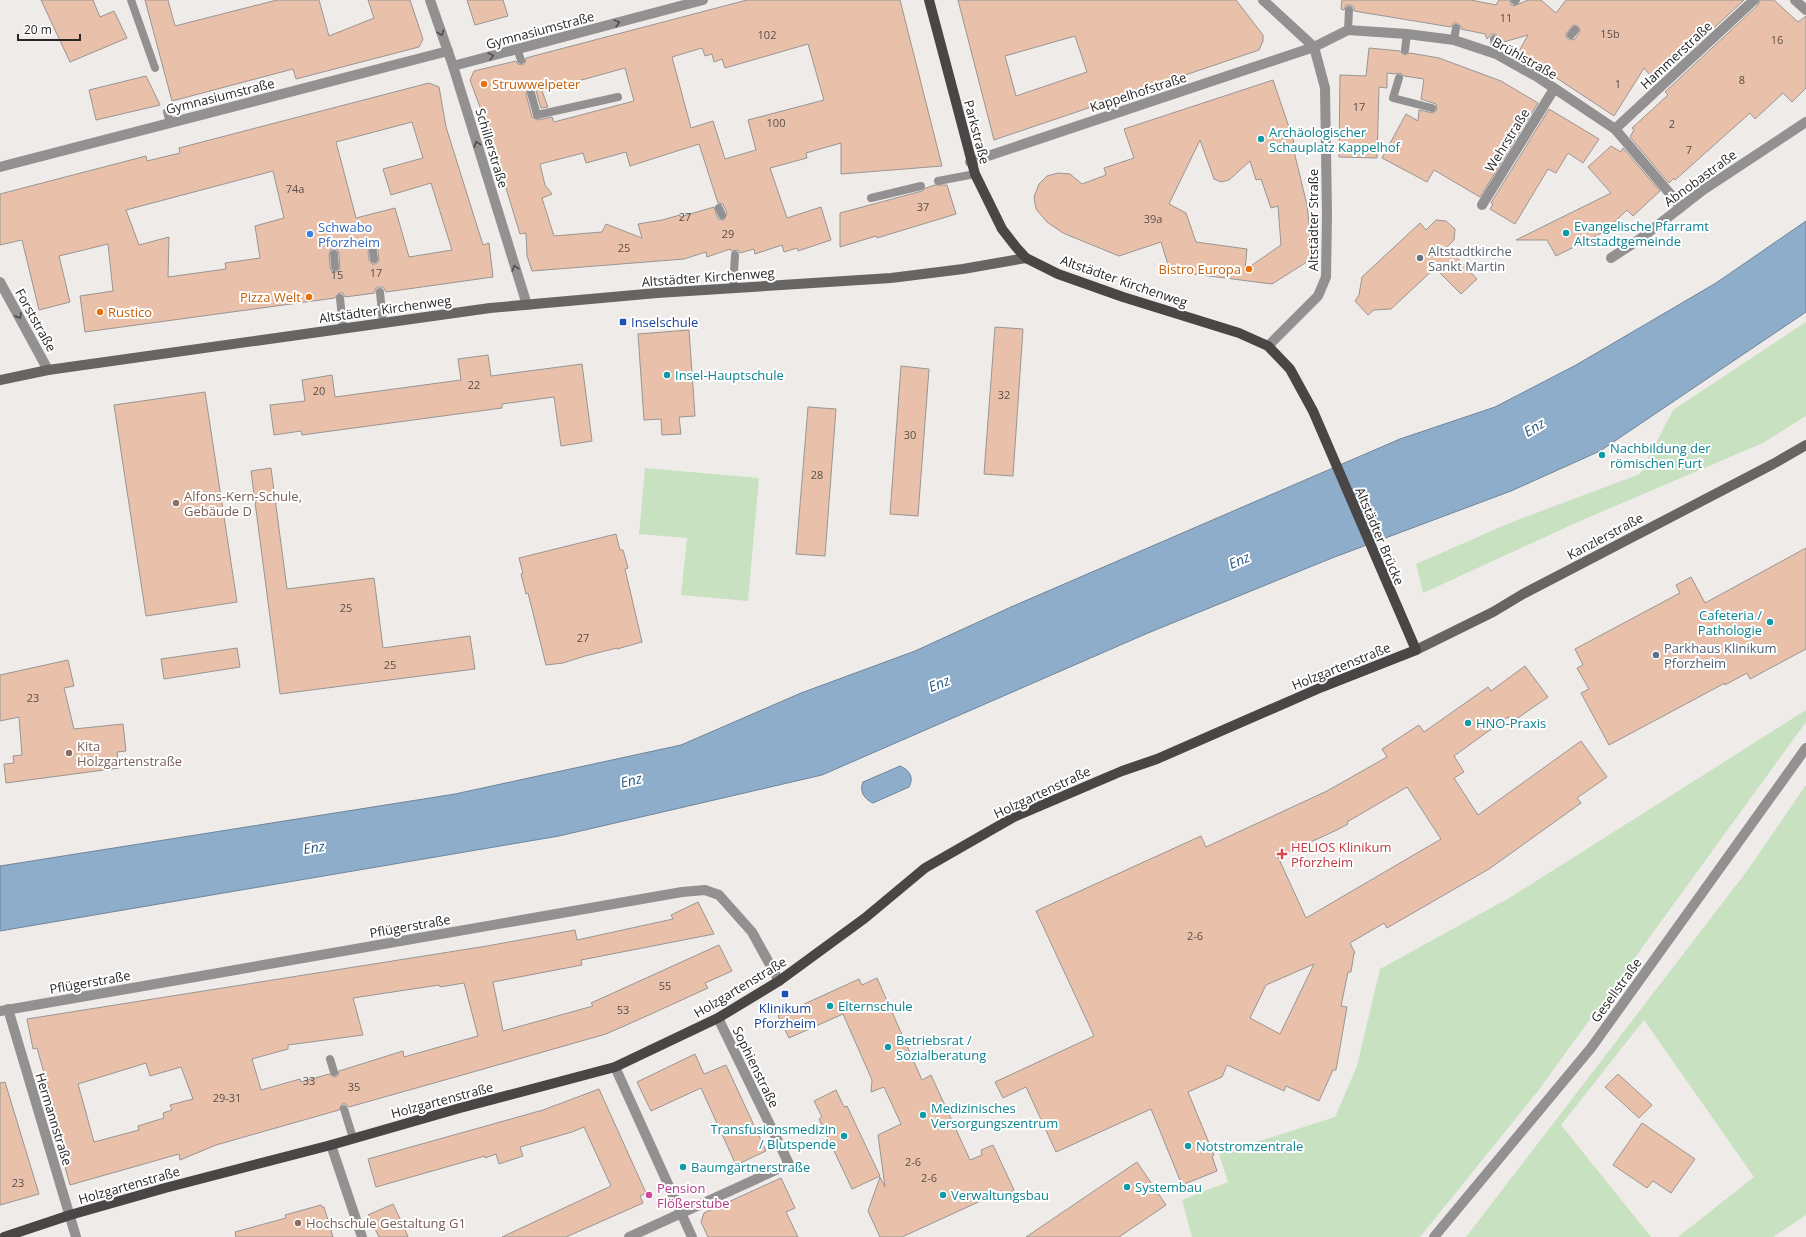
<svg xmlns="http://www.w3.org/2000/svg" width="1806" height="1237" font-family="'Open Sans',sans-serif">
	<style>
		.green { fill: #c8e1c0 }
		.water { fill: #8dadca; stroke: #6f8599 }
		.building { fill: #e9c1ab; stroke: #999593; fill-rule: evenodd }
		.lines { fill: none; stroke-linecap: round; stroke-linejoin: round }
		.service { stroke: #929090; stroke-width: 8 }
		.minor { stroke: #929090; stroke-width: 10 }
		.tertiary { stroke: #929090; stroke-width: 10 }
		.secondary { stroke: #676464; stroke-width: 10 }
		.primary { stroke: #4a4646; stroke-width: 10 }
		.oneway { stroke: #4e4c4c }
		.food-dot { fill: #e8710a; stroke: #fff; stroke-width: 1.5 }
		.culture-dot { fill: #0f9aa8; stroke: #fff; stroke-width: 1.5 }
		.shop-dot { fill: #3f7fe0; stroke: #fff; stroke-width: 1.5 }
		.worship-dot { fill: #6b7280; stroke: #fff; stroke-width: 1.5 }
		.transit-dot { fill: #1a4fb4; stroke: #fff; stroke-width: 1.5 }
		.education-dot { fill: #8d6e63; stroke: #fff; stroke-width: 1.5 }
		.service-dot { fill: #5c6f8a; stroke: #fff; stroke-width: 1.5 }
		.health-dot { fill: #e0444e; stroke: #fff; stroke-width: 1.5 }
		.hotel-dot { fill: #d1479c; stroke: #fff; stroke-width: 1.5 }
		.labels { text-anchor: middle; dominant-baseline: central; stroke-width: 4; stroke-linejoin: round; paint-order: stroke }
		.number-label { font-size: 11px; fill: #594e48 }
		.street-label { font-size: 13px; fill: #292827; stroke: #fff }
		.food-label { font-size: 13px; fill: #c56008; stroke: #fff; text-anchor: start }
		.culture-label { font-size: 13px; fill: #0d838f; stroke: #fff; text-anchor: start }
		.shop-label { font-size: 13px; fill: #366cbe; stroke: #fff; text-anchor: start }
		.worship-label { font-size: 13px; fill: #5b616d; stroke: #fff; text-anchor: start }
		.transit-label { font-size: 13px; fill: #164399; stroke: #fff; text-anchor: start }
		.education-label { font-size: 13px; fill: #785e54; stroke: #fff; text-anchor: start }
		.service-label { font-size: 13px; fill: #4e5e75; stroke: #fff; text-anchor: start }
		.health-label { font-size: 13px; fill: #be3a42; stroke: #fff; text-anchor: start }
		.hotel-label { font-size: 13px; fill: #b23c85; stroke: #fff; text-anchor: start }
		.water-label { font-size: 14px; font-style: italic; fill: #285880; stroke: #fff }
	</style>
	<rect width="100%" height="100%" fill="#efebe9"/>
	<g class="green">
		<path d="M1806,322v94l-43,27 -183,78 -157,72 -7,-29 96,-42 128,-48 33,-64z"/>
		<path d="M645,468l114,10 -11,123 -67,-6 6,-57 -48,-4z"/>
		<path d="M1806,710v12l-3,4 -265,365 -118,146h-228l-10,-37 46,-18 -9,-28 116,-37 22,-51 23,-97 131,-72z"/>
		<path d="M1806,785v430l-33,22h-95l76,-60 -110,-157 -83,105 90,112h-185l281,-366z"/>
	</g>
	<g class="water">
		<path d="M1806,221v91l-206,139 -89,40 -179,67 -184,75 -326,142 -263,61 -559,95v-65l455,-72 226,-49 120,-52 114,-42 96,-44 389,-168 95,-32 81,-42 140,-82z"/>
		<path d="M900,766c10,4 14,12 9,21l-36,16c-9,-4 -14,-12 -10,-21z"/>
	</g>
	<g class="building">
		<path d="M41,0h52l7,17 14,-6 13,27 -57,24z"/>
		<path d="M145,0h23l7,26 102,-26h42l10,36 45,-18 -6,-18h42l13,39 -4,8 -123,32 -3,-10 -121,32z"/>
		<path d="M467,0h36l5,16 -33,9z"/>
		<path d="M747,0h153l42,166 -101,8v-31l-35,10 1,5 -37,10 17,50 34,-11 10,33 -33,11 -1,-3 -13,4 -2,-7 -27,9 -1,-5 -14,4 -2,-3 -7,1 -1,-2 -23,8 -1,-5 -22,7 -152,12 -5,-15 -1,-23 -6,1 -33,-108 -17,-46 4,-9 42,-10 2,3 4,1 3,-2 1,-5zM808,44l16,56 -76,20 8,30 -31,9 -12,-38 -22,7 -19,-71 30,-9 3,8 7,-2 2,8 8,-3 3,9zM625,68l9,33 -80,21 -2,-5 -14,3 -6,-3 -6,-23 3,-6h4l3,3 5,17 7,-1 -6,-16zM699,144l19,59 5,1 4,9 -3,7 -6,-1 -4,-12 -34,10v-2l-18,5 -24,4 4,14 -36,-14 -4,8 -48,4 -12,-38 10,-4 -7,-9 -5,-21 43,-11 3,10 40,-11 4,14z"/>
		<path d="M958,0h278l27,35v6l-4,9 -265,90zM1075,36l12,36 -71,24 -11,-40z"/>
		<path d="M1342,0h129l25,5 3,-5h11l1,5 3,1 14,-6h13l15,13 10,-13h178l-88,82 -12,-14 -30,48 -65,-43v-3l-2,-4 -3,-1 -5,2 -21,-14 10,-18 -28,8 -4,-9h-5l-4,5 -2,-5 -24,-5v-3l-4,-3h-3l-3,4 -97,-16v-4l-4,-2h-4l-2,5 -3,-1zM1573,25l5,1 2,5 -5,8 -5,1 -4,-3v-3z"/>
		<path d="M1760,0h14l24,22 8,-6v72l-14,14 -9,-9 -28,26 -5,-6 -75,67 -1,-2 -5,5 -39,-46 4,-7 -2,-2 36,-33 -3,-3 93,-87z"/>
		<path d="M1369,48l31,3 4,4 6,-2 29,5 62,23 37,22 -58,94 -46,-27 -7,12 -45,-24 24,-44 12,7 1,-11 14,3 4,-3 -1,-6 -15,-5 3,-20 -20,-3 -4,-3 -5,1 -8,-1v15l-8,-1 -2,71 -38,-1 1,-82 26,1z"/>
		<path d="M146,76l14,29 -64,15 -7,-30z"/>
		<path d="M1273,80l21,62 -2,1 15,62 6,53 -41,26 -102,-13 -9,-29 -42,14 -56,-23 -16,-11 -11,-13 -2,-12 5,-13 8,-8 11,-3 12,1 12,10 24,-9 -2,-7 30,-10 -10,-29zM1200,140l14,39 7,3 8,-2 21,-19 6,19 5,-1 10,29 7,-2 3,39 -36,25 2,-21 -51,-7 -10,-29 -17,-9z"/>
		<path d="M429,83l10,4 7,40 37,118 6,-2 4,34 -107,15 -3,-5h-4l-4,2v4l-30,4 -2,-4h-4l-4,5 -250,34 -5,-36 33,-5 -5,-47 -49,12 11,46 -31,8 -17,-70 -22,5v-51l146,-38 1,5 33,-8 -1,-5 23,-6zM412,122l11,36 -40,11 8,26 40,-12 21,67 -43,7 -14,-49 -39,10 -20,-76zM273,171l11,47 -29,8 5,32 -35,5 1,6 -58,8 1,-40 -30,8 -13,-35zM370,247h5l3,4 1,10 -4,3h-3l-3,-4 -1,-8zM331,249h6l2,5 1,15 -4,3h-4l-2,-5 -1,-13z"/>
		<path d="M1549,109l50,30 -16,24 -15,-10 -12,20 -8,-4 -33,55 -25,-15 3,-5 -2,-1z"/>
		<path d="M1611,146l10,6 2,-4 37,43 -27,25 -6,-6 -23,22 -48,24 -9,-16h-31l95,-47 -23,-26z"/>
		<path d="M935,185h12l9,29 -79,24 -1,-2 -36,11v-34l82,-22 4,-3z"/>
		<path d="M1436,220l10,1 9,8 -1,11 -7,7 30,32 -16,15 -26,-26 -44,41 -17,1 -6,5 -13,-14 4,-6 3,-18 58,-54 6,7z"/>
		<path d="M995,327l28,2 -10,147 -29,-2z"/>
		<path d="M689,330l6,86 -16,1 2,17 -19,1 -1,-16 -17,1 -6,-86z"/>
		<path d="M488,355l3,21 91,-12 10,77 -31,5 -7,-49 -52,7v4l-178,24 -22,3 -1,-4 -27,4 -4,-30 35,-4 -3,-21 30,-5 3,22 126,-17 -3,-21z"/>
		<path d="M901,366l28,3 -11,147 -28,-2z"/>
		<path d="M205,392l32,210 -91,14 -32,-211z"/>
		<path d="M808,407l28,2 -11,147 -29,-2z"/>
		<path d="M271,468l16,121 87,-11 9,70 87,-12 5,33 -195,25 -29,-223z"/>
		<path d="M616,534l4,16h3l5,18 -3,1 17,73 -25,7v-1l-32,8 -22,7 -17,2 -18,-72 -2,1 -5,-20 2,-1 -4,-15z"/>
		<path d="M1806,548v101l-56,30 -3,-6 -22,12v-2l-116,62 -28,-52 8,-4 -12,-21 6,-3 -8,-16 105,-56 -4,-8 15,-8 14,26z"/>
		<path d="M237,648l3,19 -76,12 -3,-20z"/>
		<path d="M68,660l6,26 -10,2 10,41 49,-5 3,27 -9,1 2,16 -113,15 -2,-19 10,-1 -1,-7 9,-1 -3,-38 -19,4v-46z"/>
		<path d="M1525,666l23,31 -36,25 -4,-5 -54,39 10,16 -10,6 24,37 103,-74 26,36 -30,21 4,5 -92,66 -102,59 -3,-5 -34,20 5,10h-1l-3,19h-3l-7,34 6,1 -11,63h-3l-14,31 -33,-15 -2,5 -57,-26 -5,12 -34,15 26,63 -2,1 5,15 -35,14 -31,-76 -95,43 -30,-65 -23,11 -8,-16 99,-46 -58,-125 165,-75 5,11 121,-56 60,-34 -5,-8 37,-24 5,7 64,-45 3,4zM1407,787l34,52 -135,79 -28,-61 61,-28 9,-5 -1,-2zM1314,964l-34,70 -30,-16 16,-33z"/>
		<path d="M698,902l16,32 -133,26 1,5 -89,17 10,49 90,-25 -2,-3 128,-58 13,26 -27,12 3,5 -68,31 -34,15 -133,38 -124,35 -3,-3h-4l-3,6 -123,35 -36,15 -1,-6 -109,31 -8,-29 5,-2 -30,-106 -4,1 -6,-30 460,-73 88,-16 2,10 96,-21 -2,-4zM464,983l14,53 -74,21 -1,-6 -64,20 -1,4 -3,2 -6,-3 -28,8 -1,-3 -39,11 -9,-31 36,-10v-4l75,-10 -10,-37 86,-13 1,2zM146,1063l4,13 31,-9 12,32 -23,6 2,5 -9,3 1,5 -26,8 1,4 -45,12 -16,-58z"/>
		<path d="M877,978l45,102 9,-5 39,85 12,-5 -1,-5 12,-5 21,45 -15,7 -1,-4 -96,44h-22l-12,-26 12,-34 5,10 -7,-52 23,-11 -17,-37 -13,5 1,-12 -29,-66 -54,24 -11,-22 81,-37 3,6z"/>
		<path d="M695,1054l9,20 22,-9 40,86 -30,14 -35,-77 -50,23 -14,-29z"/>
		<path d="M1618,1074l34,31 -13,13 -34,-31z"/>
		<path d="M5,1082l34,112 -39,11v-122z"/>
		<path d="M599,1089l47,104 -6,3 3,7 -52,23 -25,11h-64l109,-51 -27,-59 -12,5 -52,15 3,9 -24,8 -3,-10 -11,4v-2l-109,31 -8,-28 175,-49z"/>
		<path d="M836,1090l8,17 3,-1 33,70 -28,13 -33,-70 3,-2 -8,-16z"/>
		<path d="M1642,1123l53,36 -24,34 -18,-12 -6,7 -34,-23z"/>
		<path d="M1137,1162l29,43 -47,32h-93z"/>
		<path d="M781,1178l14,30 -9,4 12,25h-90l-7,-15 3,-9z"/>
		<path d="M393,1204l11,23 4,10h-29l-11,-22z"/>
		<path d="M321,1205l1,2h2l9,30h-97l-1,-5 51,-14 -1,-3z"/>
	</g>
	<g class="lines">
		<g class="service">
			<path d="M131,0l24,68"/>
			<path d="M1515,1l1,-1"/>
			<path d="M1348,30l1,-20"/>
			<path d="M1571,35l4,-5"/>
			<path d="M1494,39l2,15"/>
			<path d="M1454,40l2,-12"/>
			<path d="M517,49l4,11"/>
			<path d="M1405,50l2,-16"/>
			<path d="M1399,78l-6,20 39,10"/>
			<path d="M1539,78l5,-8"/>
			<path d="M531,93l6,22 81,-18"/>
			<path d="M167,112l3,10"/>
			<path d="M938,181l37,-7"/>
			<path d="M871,198l50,-12"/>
			<path d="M719,208l3,7"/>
			<path d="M373,252l1,7"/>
			<path d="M334,254l1,13"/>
			<path d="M733,288l2,-33"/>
			<path d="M380,292l3,31"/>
			<path d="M340,298l3,30"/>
			<path d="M330,1059l4,13"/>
			<path d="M344,1109l9,29"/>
		</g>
		<g class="minor">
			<path d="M430,0l23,66 74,239"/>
			<path d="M1263,0l51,47 11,41 2,126 -1,63 -8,19 -50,50"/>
			<path d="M1795,0l11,10"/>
			<path d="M453,66l250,-66"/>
			<path d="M1615,129l139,-129"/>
			<path d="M970,162l344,-115 34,-17 59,4 47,6 42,14 43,24 76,51 62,73 3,6"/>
			<path d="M0,167l448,-116"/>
			<path d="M1482,205l72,-116"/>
			<path d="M1611,258l29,-19 63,-49 103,-68"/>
			<path d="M0,282l48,88"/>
			<path d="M8,1009l68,228"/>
			<path d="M0,1011l682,-119 23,-2 14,5 33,37 27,49"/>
			<path d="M615,1067l77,170"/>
			<path d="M331,1145l31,92"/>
			<path d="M629,1237l160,-73 -71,-146"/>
		</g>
		<path class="tertiary" d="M1434,1237l157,-189 215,-300"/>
		<g class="secondary">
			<path d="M0,380l48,-10 442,-62 167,-15 234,-15 72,-9 63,-11"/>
			<path d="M1416,650l77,-38 30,-18 250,-130 33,-19"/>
		</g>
		<path class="primary" d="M4,1237l66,-22 95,-27 166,-43 129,-37 155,-41 103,-49 61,-37 86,-63 60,-50 89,-51 108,-46 35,-12 165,-72 94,-37 -103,-239 -23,-42 -22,-23 -29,-13 -116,-36 -65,-23 -32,-16 -10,-11 -14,-18 -27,-55 -46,-174"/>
	</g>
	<defs><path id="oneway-chevron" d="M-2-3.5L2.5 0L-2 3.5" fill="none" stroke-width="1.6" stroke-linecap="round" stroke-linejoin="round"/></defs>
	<g class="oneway">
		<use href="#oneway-chevron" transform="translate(617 23) rotate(-15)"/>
		<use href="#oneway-chevron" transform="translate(441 33) rotate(71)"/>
		<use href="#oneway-chevron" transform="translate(491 56) rotate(-14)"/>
		<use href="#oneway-chevron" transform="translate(477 144) rotate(-107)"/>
		<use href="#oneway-chevron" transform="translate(515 268) rotate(-107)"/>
		<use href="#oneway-chevron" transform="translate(19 316) rotate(61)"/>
	</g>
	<g class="food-dot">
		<circle cx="484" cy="84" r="4"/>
		<circle cx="1249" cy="269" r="4"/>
		<circle cx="309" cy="297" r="4"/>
		<circle cx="100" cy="312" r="4"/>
	</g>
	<g class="culture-dot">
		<circle cx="1261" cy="139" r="4"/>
		<circle cx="1566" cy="233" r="4"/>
		<circle cx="667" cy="375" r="4"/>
		<circle cx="1602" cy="455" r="4"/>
		<circle cx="1770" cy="622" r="4"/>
		<circle cx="1468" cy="723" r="4"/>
		<circle cx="830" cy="1006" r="4"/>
		<circle cx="888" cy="1047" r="4"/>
		<circle cx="923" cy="1115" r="4"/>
		<circle cx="844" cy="1136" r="4"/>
		<circle cx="1188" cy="1146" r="4"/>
		<circle cx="683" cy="1167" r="4"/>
		<circle cx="1127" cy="1187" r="4"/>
		<circle cx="943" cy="1195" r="4"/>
	</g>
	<circle class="shop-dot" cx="310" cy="234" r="4"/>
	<circle class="worship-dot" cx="1420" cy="258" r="4"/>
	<g class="transit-dot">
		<rect x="619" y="318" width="8" height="8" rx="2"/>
		<rect x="781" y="990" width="8" height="8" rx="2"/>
	</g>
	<g class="education-dot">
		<circle cx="176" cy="503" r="4"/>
		<circle cx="69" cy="753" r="4"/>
		<circle cx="298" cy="1223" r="4"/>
	</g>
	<circle class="service-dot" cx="1656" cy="655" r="4"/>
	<path class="health-dot" d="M1280 848h4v4h4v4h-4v4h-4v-4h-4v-4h4z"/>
	<circle class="hotel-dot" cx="649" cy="1195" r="4"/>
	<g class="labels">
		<g class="number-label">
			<text x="1506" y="17">11</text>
			<text x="1610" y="33">15b</text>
			<text x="767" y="34">102</text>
			<text x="1777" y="39">16</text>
			<text x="1742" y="79">8</text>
			<text x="1618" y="83">1</text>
			<text x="1359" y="106">17</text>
			<text x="776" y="122">100</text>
			<text x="1672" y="123">2</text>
			<text x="1689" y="149">7</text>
			<text x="295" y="188">74a</text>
			<text x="923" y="206">37</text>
			<text x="685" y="216">27</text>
			<text x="1153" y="218">39a</text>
			<text x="728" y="233">29</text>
			<text x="624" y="247">25</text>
			<text x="376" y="272">17</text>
			<text x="337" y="274">15</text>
			<text x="474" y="384">22</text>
			<text x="319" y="390">20</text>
			<text x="1004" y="394">32</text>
			<text x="910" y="434">30</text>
			<text x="817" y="474">28</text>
			<text x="346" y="607">25</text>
			<text x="583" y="637">27</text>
			<text x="390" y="664">25</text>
			<text x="33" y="697">23</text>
			<text x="1195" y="935">2-6</text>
			<text x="665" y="985">55</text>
			<text x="623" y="1009">53</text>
			<text x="309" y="1080">33</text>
			<text x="354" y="1086">35</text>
			<text x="227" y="1097">29-31</text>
			<text x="913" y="1161">2-6</text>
			<text x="929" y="1177">2-6</text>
			<text x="18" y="1182">23</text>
		</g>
		<g class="street-label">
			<text transform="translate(540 30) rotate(-15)">Gymnasiumstraße</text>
			<text transform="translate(1676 55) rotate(-43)">Hammerstraße</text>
			<text transform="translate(1525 58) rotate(29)">Brühlstraße</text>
			<text transform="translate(1138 92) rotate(-18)">Kappelhofstraße</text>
			<text transform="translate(220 96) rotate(-14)">Gymnasiumstraße</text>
			<text transform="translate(977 132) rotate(75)">Parkstraße</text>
			<text transform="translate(1507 140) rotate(-58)">Wehrstraße</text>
			<text transform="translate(492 148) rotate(73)">Schillerstraße</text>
			<text transform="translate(1700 178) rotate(-36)">Abnobastraße</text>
			<text transform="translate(1313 220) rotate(-90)">Altstädter Straße</text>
			<text transform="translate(708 277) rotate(-4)">Altstädter Kirchenweg</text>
			<text transform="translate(1124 281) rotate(19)">Altstädter Kirchenweg</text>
			<text transform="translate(385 309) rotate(-8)">Altstädter Kirchenweg</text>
			<text transform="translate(36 320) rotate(61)">Forststraße</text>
			<text transform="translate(1380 536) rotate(67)">Altstädter Brücke</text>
			<text transform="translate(1605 536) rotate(-28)">Kanzlerstraße</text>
			<text transform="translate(1341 666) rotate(-22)">Holzgartenstraße</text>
			<text transform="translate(1042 792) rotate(-25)">Holzgartenstraße</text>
			<text transform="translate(410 926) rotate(-10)">Pflügerstraße</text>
			<text transform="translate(90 982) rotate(-10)">Pflügerstraße</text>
			<text transform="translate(740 987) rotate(-31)">Holzgartenstraße</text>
			<text transform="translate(1616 990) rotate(-54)">Gesellstraße</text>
			<text transform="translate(756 1067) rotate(64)">Sophienstraße</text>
			<text transform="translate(442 1100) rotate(-15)">Holzgartenstraße</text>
			<text transform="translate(54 1119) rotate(73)">Hermannstraße</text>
			<text transform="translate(129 1185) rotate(-16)">Holzgartenstraße</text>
		</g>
		<g class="food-label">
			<text x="492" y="84">Struwwelpeter</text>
			<text x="1241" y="269" text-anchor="end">Bistro Europa</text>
			<text x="301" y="297" text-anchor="end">Pizza Welt</text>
			<text x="108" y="312">Rustico</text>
		</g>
		<g class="culture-label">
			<text x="1269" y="132">Archäologischer<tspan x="1269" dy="15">Schauplatz Kappelhof</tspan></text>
			<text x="1574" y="226">Evangelische Pfarramt<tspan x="1574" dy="15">Altstadtgemeinde</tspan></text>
			<text x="675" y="375">Insel-Hauptschule</text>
			<text x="1610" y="448">Nachbildung der<tspan x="1610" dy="15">römischen Furt</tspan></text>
			<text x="1762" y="615" text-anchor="end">Cafeteria /<tspan x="1762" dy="15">Pathologie</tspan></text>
			<text x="1476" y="723">HNO-Praxis</text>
			<text x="838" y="1006">Elternschule</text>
			<text x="896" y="1040">Betriebsrat /<tspan x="896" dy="15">Sozialberatung</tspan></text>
			<text x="931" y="1108">Medizinisches<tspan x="931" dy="15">Versorgungszentrum</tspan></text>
			<text x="836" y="1129" text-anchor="end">Transfusionsmedizin<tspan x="836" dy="15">/ Blutspende</tspan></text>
			<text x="1196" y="1146">Notstromzentrale</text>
			<text x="691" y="1167">Baumgärtnerstraße</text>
			<text x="1135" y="1187">Systembau</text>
			<text x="951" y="1195">Verwaltungsbau</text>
		</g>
		<g class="shop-label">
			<text x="318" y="227">Schwabo<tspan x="318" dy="15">Pforzheim</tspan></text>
		</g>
		<g class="worship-label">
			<text x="1428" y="251">Altstadtkirche<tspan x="1428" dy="15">Sankt Martin</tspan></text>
		</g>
		<g class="transit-label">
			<text x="631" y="322">Inselschule</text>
			<text x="785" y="1008" text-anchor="middle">Klinikum<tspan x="785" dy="15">Pforzheim</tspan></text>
		</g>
		<g class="education-label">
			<text x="184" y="496">Alfons-Kern-Schule,<tspan x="184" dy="15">Gebäude D</tspan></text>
			<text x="77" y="746">Kita<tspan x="77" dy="15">Holzgartenstraße</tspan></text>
			<text x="306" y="1223">Hochschule Gestaltung G1</text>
		</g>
		<g class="service-label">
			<text x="1664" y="648">Parkhaus Klinikum<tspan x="1664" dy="15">Pforzheim</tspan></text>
		</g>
		<g class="health-label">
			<text x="1291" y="847">HELIOS Klinikum<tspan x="1291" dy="15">Pforzheim</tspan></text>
		</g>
		<g class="hotel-label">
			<text x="657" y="1188">Pension<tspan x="657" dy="15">Flößerstube</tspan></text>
		</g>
		<g class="water-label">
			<text transform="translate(1534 427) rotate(-31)">Enz</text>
			<text transform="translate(1239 560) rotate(-23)">Enz</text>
			<text transform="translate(939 683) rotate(-22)">Enz</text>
			<text transform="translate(631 780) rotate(-13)">Enz</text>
			<text transform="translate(314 847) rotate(-8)">Enz</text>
		</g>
	</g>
	<path d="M18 34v6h62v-6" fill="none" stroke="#292827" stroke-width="2"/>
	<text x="24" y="34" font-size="12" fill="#292827" stroke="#ffffff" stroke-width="3" paint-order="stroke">20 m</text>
</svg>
